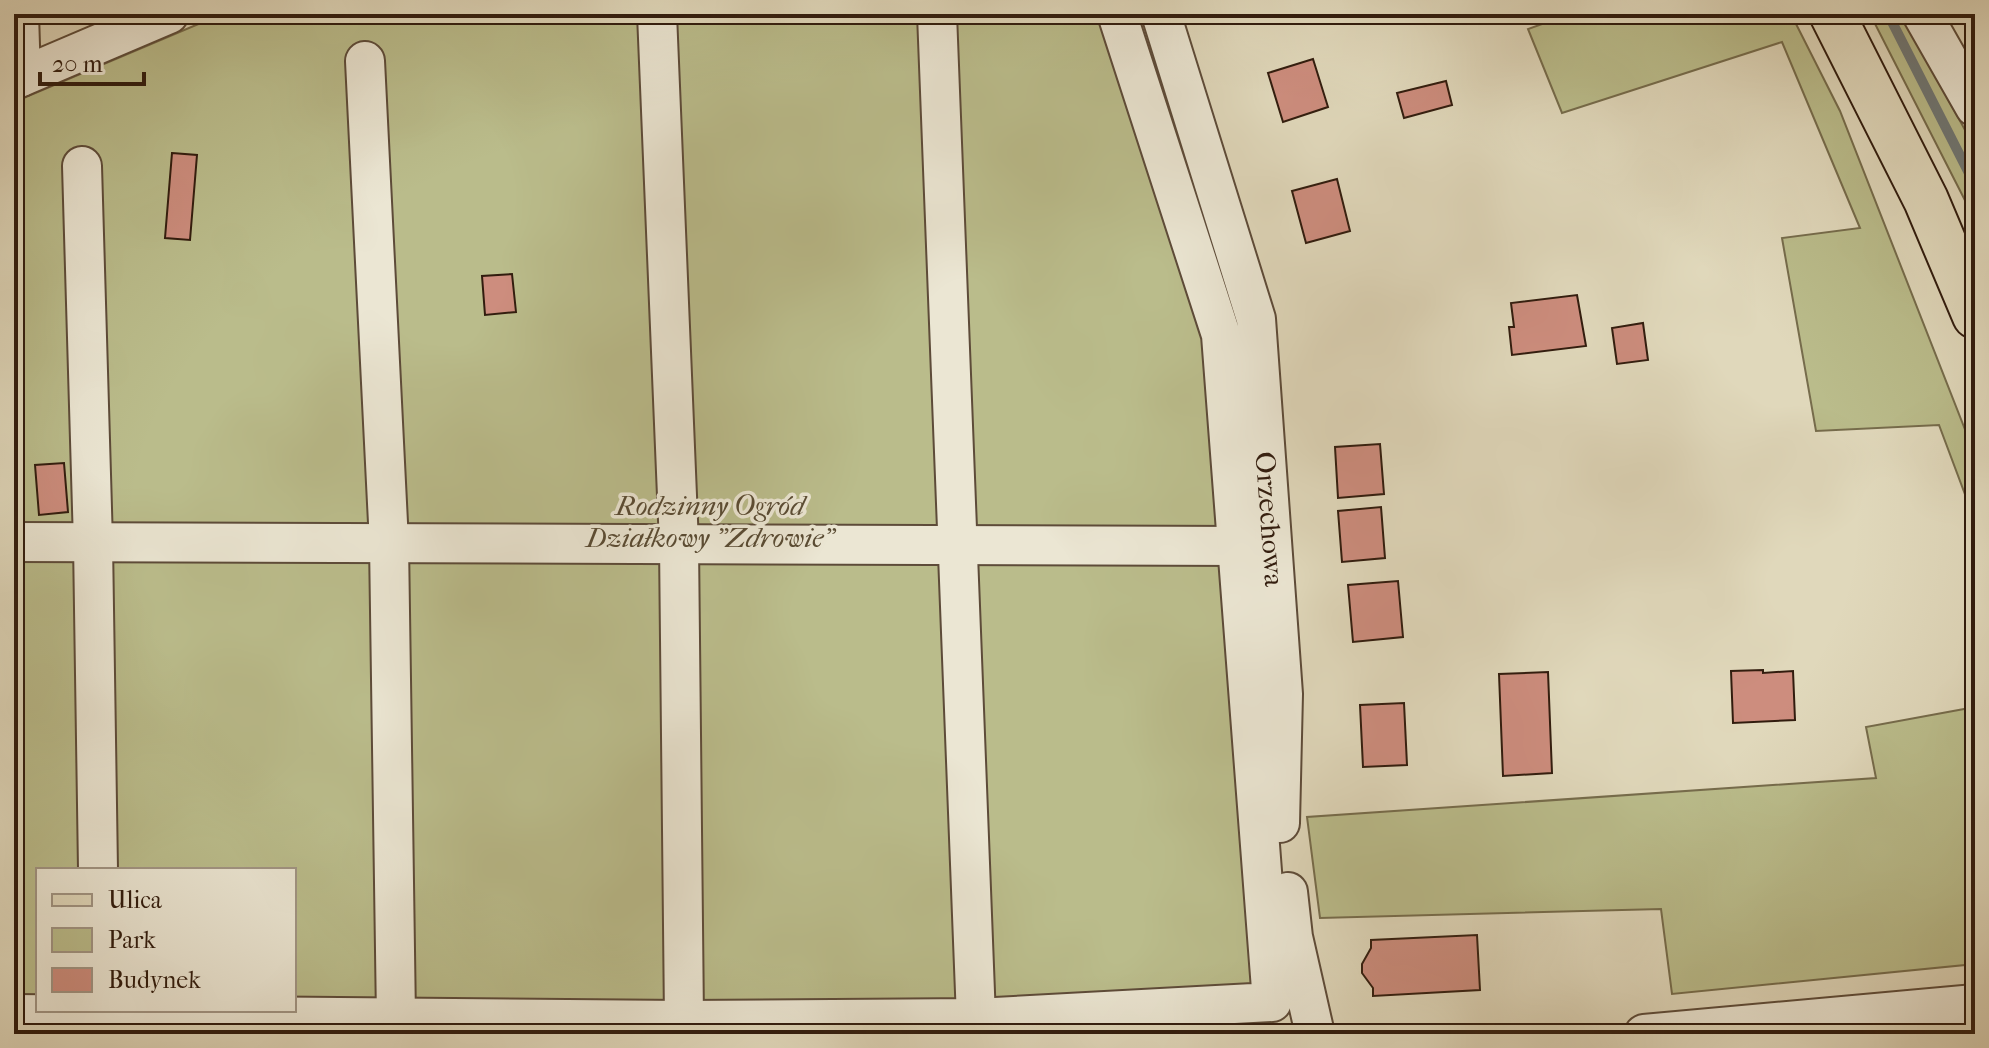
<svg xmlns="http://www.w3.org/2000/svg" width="1989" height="1048" font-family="'IM FELL French Canon',serif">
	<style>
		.green { fill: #babc8b; stroke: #766c4c; stroke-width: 2; fill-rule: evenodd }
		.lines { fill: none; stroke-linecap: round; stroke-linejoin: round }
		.stream { stroke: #707876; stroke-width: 10 }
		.building { fill: #cd8d7e; stroke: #311c0e; stroke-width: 2 }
		.minor-casing { stroke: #5d4b39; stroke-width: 42 }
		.major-casing { stroke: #311c0e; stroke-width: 48 }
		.minor { stroke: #ebe6d3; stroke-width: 38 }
		.major { stroke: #e0d8bb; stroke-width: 44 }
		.labels { text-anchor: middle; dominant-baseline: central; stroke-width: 7; stroke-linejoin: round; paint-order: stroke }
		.park-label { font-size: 28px; font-style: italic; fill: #5a4c34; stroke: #ebe6d3 }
		.street-label { font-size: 28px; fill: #311c0e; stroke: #ebe6d3 }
	</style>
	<rect width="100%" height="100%" fill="#e0d8bb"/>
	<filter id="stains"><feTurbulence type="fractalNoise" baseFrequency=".0025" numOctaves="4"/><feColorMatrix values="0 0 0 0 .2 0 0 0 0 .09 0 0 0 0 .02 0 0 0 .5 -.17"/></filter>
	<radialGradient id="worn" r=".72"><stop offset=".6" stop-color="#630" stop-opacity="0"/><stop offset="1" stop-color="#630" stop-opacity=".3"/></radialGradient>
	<g class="green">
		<path d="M222,14h915l102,314 41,687 -1266,9v-922zM38,870h256v140h-256z"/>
		<path d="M1570,14h221l49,97 135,344v66l-36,-96 -123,6 -34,-193 78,-10 -78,-186 -220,71 -34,-84z"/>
		<path d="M1870,14h31l74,134v72z"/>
		<path d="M1975,707v257l-303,30 -11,-85 -341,9 -13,-101 569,-39 -10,-51z"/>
	</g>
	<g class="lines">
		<path class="stream" d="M1888,14l87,171"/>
	</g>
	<g class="building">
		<path d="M1313,59l15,48 -45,15 -15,-49z"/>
		<path d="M1446,81l6,24 -48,13 -7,-25z"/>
		<path d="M172,153l25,2 -7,85 -25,-2z"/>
		<path d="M1337,179l13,52 -44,12 -14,-52z"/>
		<path d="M512,274l4,38 -31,3 -3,-39z"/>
		<path d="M1577,295l9,51 -74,9 -3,-28h5l-3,-24z"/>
		<path d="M1643,323l5,37 -31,4 -5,-36z"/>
		<path d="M1380,444l4,50 -46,4 -3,-51z"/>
		<path d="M64,463l4,49 -29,3 -4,-50z"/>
		<path d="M1381,507l4,51 -43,4 -4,-51z"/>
		<path d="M1398,581l5,56 -50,5 -5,-57z"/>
		<path d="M1763,670v3l30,-2 2,49 -62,3 -2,-52z"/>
		<path d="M1548,672l4,101 -49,3 -4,-102z"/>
		<path d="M1404,703l3,62 -44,2 -3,-62z"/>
		<path d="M1477,935l3,55 -107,6v-8l-11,-15v-9l9,-16v-8z"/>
	</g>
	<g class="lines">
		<g class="minor-casing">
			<g id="minor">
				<path d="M19,14l2,63"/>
				<path d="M657,14l22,530 5,476"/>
				<path d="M937,14l39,1004"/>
				<path id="s1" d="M1161,14l95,305 27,375 -3,129"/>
				<path d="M1922,14l53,93"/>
				<path d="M365,61l24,482 7,475"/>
				<path d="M14,80l155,-66"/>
				<path d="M82,166l11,377 5,327"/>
				<path d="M14,542l1232,4"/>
				<path d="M1288,892l5,45 22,97"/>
				<path d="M14,1014l670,6 292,-2 296,-16 -51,-667 -104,-321"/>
				<path d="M1644,1034l331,-30"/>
			</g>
		</g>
		<g class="major-casing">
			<path id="major" d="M1832,14l94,186 49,116"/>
		</g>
		<use href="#minor" class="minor"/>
		<use href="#major" class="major"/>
	</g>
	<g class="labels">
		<g class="park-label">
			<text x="710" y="505">Rodzinny Ogród<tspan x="710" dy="32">Działkowy "Zdrowie"</tspan></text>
		</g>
		<g class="street-label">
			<text stroke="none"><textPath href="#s1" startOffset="520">Orzechowa</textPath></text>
		</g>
	</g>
	<rect width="1989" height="1048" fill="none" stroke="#e0d8bb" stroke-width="48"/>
	<rect x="16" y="16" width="1957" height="1016" fill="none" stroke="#311c0e" stroke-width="4"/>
	<rect x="24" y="24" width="1941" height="1000" fill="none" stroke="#311c0e" stroke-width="2"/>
	<rect x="36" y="868" width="260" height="144" fill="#ebe6d3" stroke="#a19584" stroke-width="2"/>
	<rect x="52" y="894" width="40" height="12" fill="#e0d8bb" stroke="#a19584" stroke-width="2"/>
	<text x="108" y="908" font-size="24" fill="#311c0e">Ulica</text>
	<rect x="52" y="928" width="40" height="24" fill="#babc8b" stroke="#a19584" stroke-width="2"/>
	<text x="108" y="948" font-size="24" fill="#311c0e">Park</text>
	<rect x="52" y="968" width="40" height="24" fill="#cd8d7e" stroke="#a19584" stroke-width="2"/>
	<text x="108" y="988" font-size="24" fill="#311c0e">Budynek</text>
	<path d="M40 72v12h104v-12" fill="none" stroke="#311c0e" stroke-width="4"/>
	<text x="52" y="72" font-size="24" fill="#311c0e" stroke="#ebe6d3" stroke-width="6" paint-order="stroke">20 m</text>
	<rect width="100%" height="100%" filter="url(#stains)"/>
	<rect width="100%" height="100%" fill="url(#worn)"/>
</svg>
